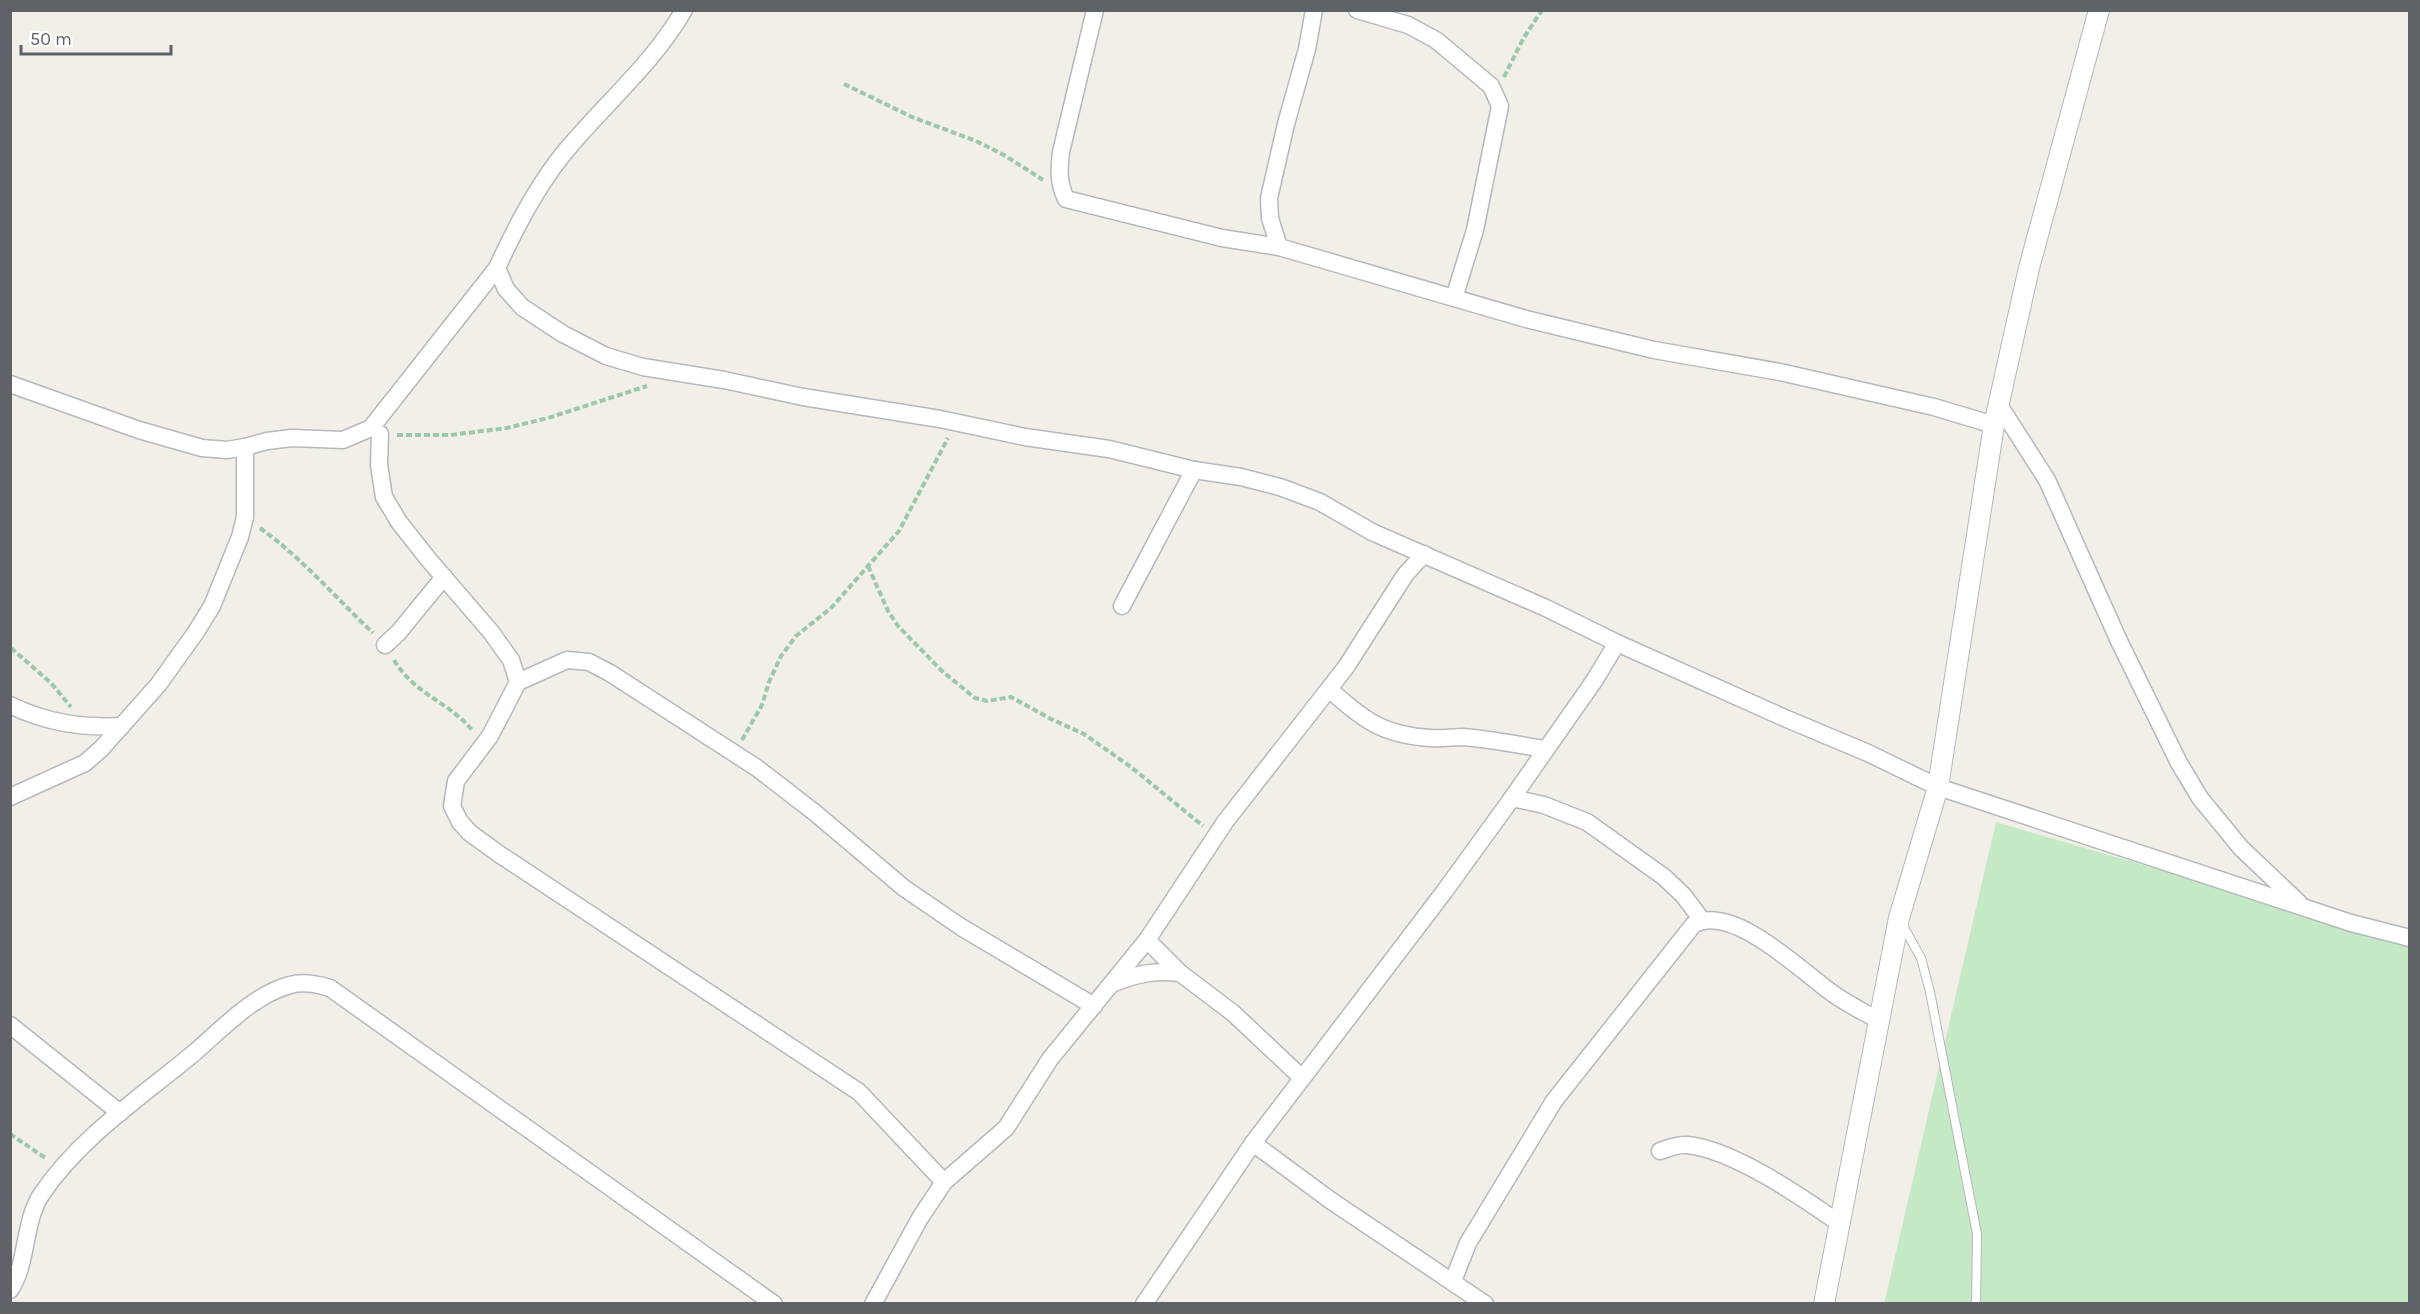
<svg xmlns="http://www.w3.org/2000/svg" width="2420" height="1314" font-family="Karla,sans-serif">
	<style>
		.green { fill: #c5e8c5 }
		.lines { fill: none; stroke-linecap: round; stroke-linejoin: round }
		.service-casing { stroke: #b5b8bc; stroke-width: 10 }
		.minor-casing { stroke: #b5b8bc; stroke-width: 19 }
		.tertiary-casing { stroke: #b5b8bc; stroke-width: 22 }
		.path { stroke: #9cc7a9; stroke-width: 4; stroke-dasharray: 6 3; stroke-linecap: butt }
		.service { stroke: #fff; stroke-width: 8 }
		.minor { stroke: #fff; stroke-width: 16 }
		.tertiary { stroke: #fff; stroke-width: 20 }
	</style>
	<rect width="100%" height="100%" fill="#f1efe8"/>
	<path class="green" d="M1996,822l413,121v360l-525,1z"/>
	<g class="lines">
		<g class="service-casing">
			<path id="service" d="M1902,924l19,34 9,34 47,242 -1,70"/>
		</g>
		<g class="minor-casing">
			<g id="minor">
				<path d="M684,10c-30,52 -76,91 -115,137 -30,35 -53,79 -72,121l9,21 16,18 41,27 43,22 37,11 81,13 79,17 137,22 85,18 84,12 85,21 47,7 39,10 40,15 52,30 174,76 71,35 170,76 81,34 70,34 413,136 59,15"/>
				<path d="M1095,10l-34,142c-2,18 -3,30 5,47l156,39 57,9 247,72 128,31 126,22 154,35 60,18"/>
				<path d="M1357,10l51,15 28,15 55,46 9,20 -25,124 -21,68"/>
				<path d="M1279,247l-9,-29 -1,-20 17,-74 21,-75 7,-39"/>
				<path d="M10,384l129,46 63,18 25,2 18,-3 22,-6 25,-3 51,2 28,-12 126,-160"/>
				<path d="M1999,405l48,75 72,161 60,122 21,35 41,50 58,55"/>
				<path d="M380,434l-1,31 5,32 15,25 30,38 62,72 20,28 7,22 -28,54 -34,45 -4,25 8,16 10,11 29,21 360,238 85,90"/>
				<path d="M1122,606l72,-136"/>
				<path d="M385,645l13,-12 46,-56"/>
				<path d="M518,682l49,-22 22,2 21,11 147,95 57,44 90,76 57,39 133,79"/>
				<path d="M1329,689c35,31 53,46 101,49 11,1 22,-1 33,-1 27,2 55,8 82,12"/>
				<path d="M10,705c37,18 72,23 112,21"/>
				<path d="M10,797l75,-34 16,-14 57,-64 38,-53 16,-26 28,-69 5,-20v-70"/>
				<path d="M1512,798l32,7 43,17 77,55 19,18 19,25"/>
				<path d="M1147,940l33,33 53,40 68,64"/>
				<path d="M1114,983c23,-9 41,-13 66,-10"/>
				<path d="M10,1025l110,88"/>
				<path d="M1253,1143l77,57 155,104"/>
				<path d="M1660,1151c9,-3 18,-7 27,-6 45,4 115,52 152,78"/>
				<path d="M1453,1281l15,-38 86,-142 140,-177c40,-20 107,47 138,69 15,11 32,19 48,28"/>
				<path d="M10,1290c18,-26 13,-67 31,-95 39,-58 100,-98 153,-142 28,-24 59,-58 96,-68 13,-4 27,-1 40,3l444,316"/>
				<path d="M873,1304l47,-86 24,-36 62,-54 44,-69 97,-119 78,-118 121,-155 59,-92 19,-21"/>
				<path d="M1144,1304l109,-161 191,-251 66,-91 84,-120 23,-38"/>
			</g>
		</g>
		<g class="tertiary-casing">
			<path id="tertiary" d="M1824,1304l75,-386 39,-131 56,-362 35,-157 70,-258"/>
		</g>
		<g class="path">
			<path d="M1504,77l19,-38 19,-29"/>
			<path d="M844,84l68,33 64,24 28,14 39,25"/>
			<path d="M397,435h53l57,-7 41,-10 99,-32"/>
			<path d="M260,528c42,30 76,70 113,105"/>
			<path d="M868,566l20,45 10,15 44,45 33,27 12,3 24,-4 40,22 33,15 47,33 72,59"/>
			<path d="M11,648l40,35 20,24"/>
			<path d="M394,660c20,34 55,42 78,70"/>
			<path d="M742,740l20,-35 7,-23 12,-26 15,-20 35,-28 68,-77 49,-93"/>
			<path d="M10,1134l37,25"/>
		</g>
		<use href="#service" class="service"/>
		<use href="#minor" class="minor"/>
		<use href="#tertiary" class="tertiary"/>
	</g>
	<rect width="2420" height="1314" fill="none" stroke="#5f6368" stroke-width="24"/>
	<path d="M21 45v9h150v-9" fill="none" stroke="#5f6368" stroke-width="3"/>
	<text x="30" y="45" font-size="18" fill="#5f6368" stroke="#ffffff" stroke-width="4.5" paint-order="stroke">50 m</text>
</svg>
